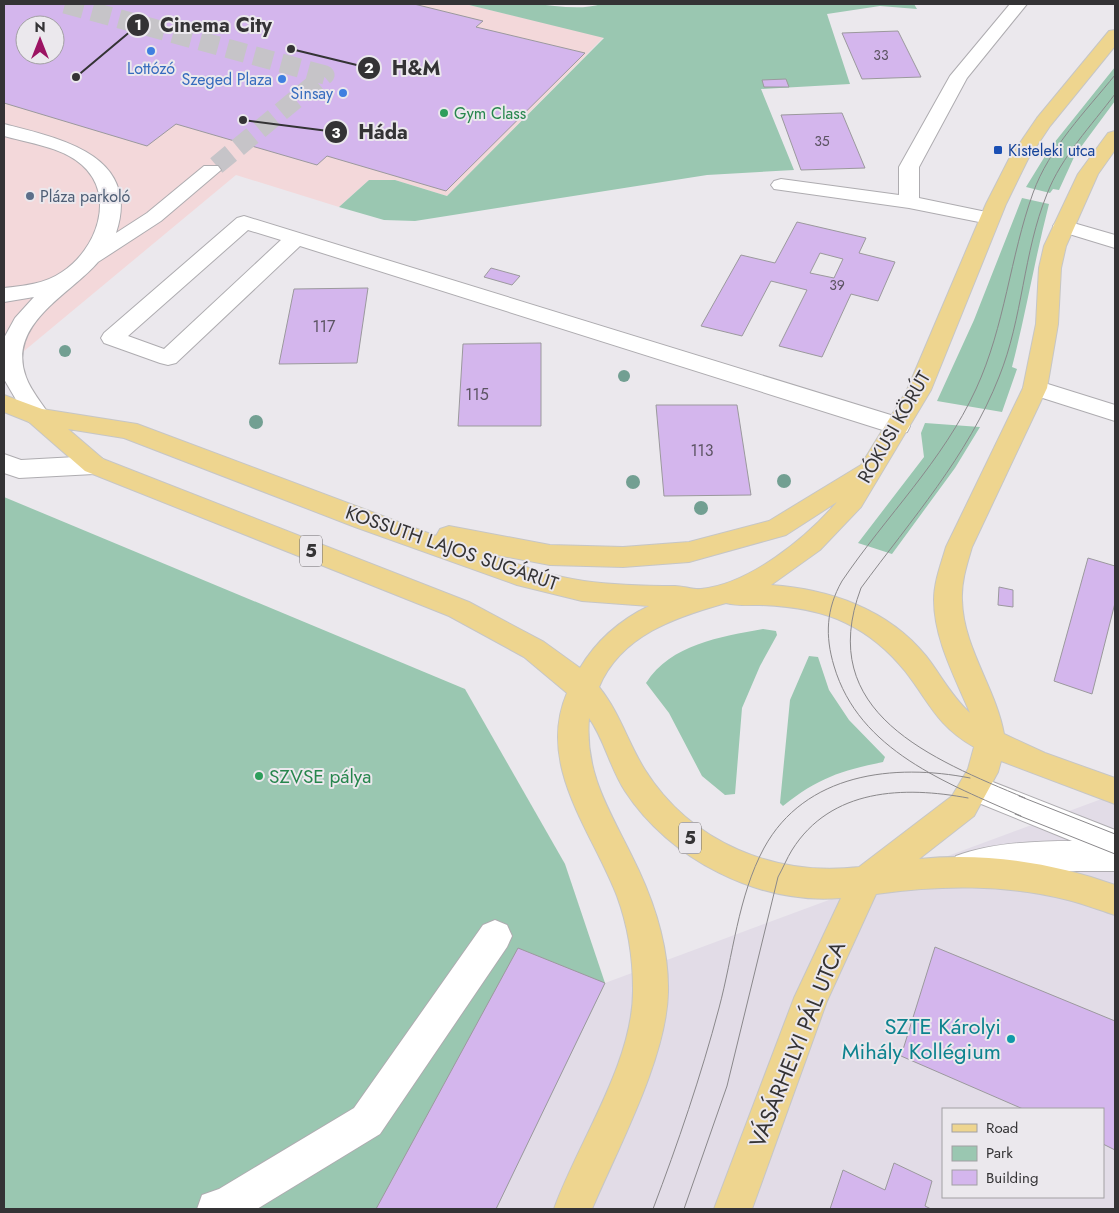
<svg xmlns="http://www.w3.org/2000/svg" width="1119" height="1213" font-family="Jost,sans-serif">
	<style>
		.commercial { fill: #f3d8da; fill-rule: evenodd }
		.built { fill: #e2dce7; fill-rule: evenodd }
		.green { fill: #9ac7b1 }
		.building { fill: #d4b6ed; stroke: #9b999d; fill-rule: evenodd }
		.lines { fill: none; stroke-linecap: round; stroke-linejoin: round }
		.minor-tunnel { stroke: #c6c4c8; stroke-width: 19; stroke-dasharray: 19 9; stroke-linecap: butt }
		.minor-casing { stroke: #aeacb0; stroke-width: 2 }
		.major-casing { stroke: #c6c6c6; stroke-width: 2 }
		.minor { fill: #fff; fill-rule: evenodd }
		.major { fill: #eed58f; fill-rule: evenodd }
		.tram { stroke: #8a888b; stroke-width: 1 }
		.tree { fill: #729f92 }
		.shop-dot { fill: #3f7fe0; stroke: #ebe8ed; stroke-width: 2 }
		.leisure-dot { fill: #2e9e5b; stroke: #ebe8ed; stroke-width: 2 }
		.transit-dot { fill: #1a4fb4; stroke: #ebe8ed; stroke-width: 2 }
		.service-dot { fill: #5c6f8a; stroke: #ebe8ed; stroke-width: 2 }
		.culture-dot { fill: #0f9aa8; stroke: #ebe8ed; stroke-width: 2 }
		.labels { text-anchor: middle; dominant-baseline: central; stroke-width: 4; stroke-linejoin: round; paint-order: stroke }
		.far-number-label { font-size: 14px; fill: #5c5463 }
		.far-shop-label { font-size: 16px; fill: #366cbe; stroke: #ebe8ed; text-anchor: end }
		.far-leisure-label { font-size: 16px; fill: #27864d; stroke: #ebe8ed; text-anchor: start }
		.far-transit-label { font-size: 16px; fill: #164399; stroke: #ebe8ed; text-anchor: start }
		.far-service-label { font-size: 16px; fill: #4e5e75; stroke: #ebe8ed; text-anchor: start }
		.number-label { font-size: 16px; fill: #5c5463 }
		.shield { fill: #ebe8ed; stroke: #6b696c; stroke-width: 1 }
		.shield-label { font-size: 18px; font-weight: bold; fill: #343335 }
		.street-label { font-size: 19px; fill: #343335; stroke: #ebe8ed }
		.leisure-label { font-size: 19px; fill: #27864d; stroke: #ebe8ed; text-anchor: start }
		.near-culture-label { font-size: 22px; fill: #0d838f; stroke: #ebe8ed; text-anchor: end }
		.near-street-label { font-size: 22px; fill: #343335; stroke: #ebe8ed }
		.leader { fill: none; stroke: #343335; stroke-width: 2 }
		.callout-dot { fill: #343335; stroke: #ebe8ed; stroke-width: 2 }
		.mark-label { font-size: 15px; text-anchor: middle; font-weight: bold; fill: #fff }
		.callout-label { font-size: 20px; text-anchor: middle; font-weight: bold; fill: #343335; stroke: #ebe8ed; stroke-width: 4; stroke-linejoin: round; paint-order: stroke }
	</style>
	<rect width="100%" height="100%" fill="#ebe8ed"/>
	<path class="commercial" d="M4,4h461l139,33 -157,159 -52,-16h-26l-30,27 -103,-32 -230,191 -2,-1zM25,25h30v30h-30z"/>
	<path class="built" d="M1115,794v415h-619l109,-226zM943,1109h160v88h-160z"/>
	<g class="green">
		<path d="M465,4c23,0 45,-1 67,0 24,1 46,7 70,0h312l3,5 -37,-3 -53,8 23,70 -89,5 33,81 -87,5 -292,46 -31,-1 -45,-13 30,-27h26l52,16 157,-158z"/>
		<path d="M1115,67v34l-40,54 -16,35 -6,-1 -3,4 -24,-6 24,-39z"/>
		<path d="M1022,198l27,6c-14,54 -23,109 -37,163l5,2 -15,43 -65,-11 37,-81z"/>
		<path d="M925,423l55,4 -25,41 -63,86 -34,-11 66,-86 -3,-24z"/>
		<path d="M4,497l461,192 100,175 40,119 -109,226h-492z"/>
		<path d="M763,629l13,2 1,4 -17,31 -18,42 -7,86 -10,1 -23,-19 -33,-63 -23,-30c25,-39 74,-46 117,-54z"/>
		<path d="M809,656l9,1 11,33 20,30 36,37 -2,5c-43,9 -65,16 -100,44l-3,-3 10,-103z"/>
	</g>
	<g class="building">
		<path d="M4,4h410l69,17 -7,6 109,26 -139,138 -119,-35 -10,9 -141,-41 -29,22 -143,-43zM25,25h30v30h-30z"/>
		<path d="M898,31l23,46 -59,2 -20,-46z"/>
		<path d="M786,79l3,8h-25l-2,-7z"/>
		<path d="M842,113l23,55 -64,2 -20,-55z"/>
		<path d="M797,222l69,16 -7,15 36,9 -17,39 -27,-7 -29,63 -43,-11 28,-56 -36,-9 -29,55 -41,-10 40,-71 34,8zM820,253l23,6 -9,19 -24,-5z"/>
		<path d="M491,268l29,8 -8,9 -28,-8z"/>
		<path d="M368,288l-11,75 -78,1 15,-75z"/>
		<path d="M541,343v83h-83l5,-82z"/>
		<path d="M656,405h81l14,90 -87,1z"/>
		<path d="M1088,558l27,8v37l-23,91 -38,-13z"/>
		<path d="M999,587l14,3v17l-15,-2z"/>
		<path d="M935,947l180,74v129l-12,-6v-35h-80l-122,-53z"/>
		<path d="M518,948l87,35 -109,226h-120z"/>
		<path d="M894,1163l38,18 -7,25 6,3h-101l13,-39 42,20z"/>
	</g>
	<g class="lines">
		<path class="minor-tunnel" d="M65,4l260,71 -114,95"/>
		<g class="minor-casing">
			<g id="minor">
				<path d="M1010,4h17l-60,74 -48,89v31l77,16 3,4 -3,4 -7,2 -80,-16 -135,-19 -3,-4 3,-4 7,-2 118,16v-28l51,-91z"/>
				<path d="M4,124c55,14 138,31 112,109l31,-20 57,-47h14l3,4 -60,51 -63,41c-27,32 -92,62 -72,115 5,14 16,26 24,39l-3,6 -9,2 -9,-2 -25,-43v-41l11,-20 19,-21 -30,5v-14c19,-2 41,-4 58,-16 34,-22 55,-76 20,-107 -20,-18 -53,-22 -78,-29z"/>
				<path d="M244,216l663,204 3,6 -3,6 -9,2 -9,-2 -589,-186 -124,117 -8,2 -8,-2 -56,-20 -3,-5 3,-5 133,-115zM248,230l33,10 -117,109 -36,-13z"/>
				<path d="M1063,220l52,15v13l-59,-18 -3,-4 3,-4z"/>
				<path d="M1035,380l80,25v16l-88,-28 -4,-5 4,-5z"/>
				<path d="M4,454l17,6 73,-4 9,3 3,6 -3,6 -9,3 -75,4 -15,-5z"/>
				<path d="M975,775l140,55v41h-74l-74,9 -11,-4 -5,-10 5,-10c35,-13 78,-15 116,-15l-108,-44 -4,-9 4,-9z"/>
				<path d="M495,920l12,5 5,11 -5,11 -127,187 -123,75h-60l5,-14 17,-6 135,-81 129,-183z"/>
			</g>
		</g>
		<g class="major-casing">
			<path id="major" d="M1115,30v16l-65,80 -22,33 -22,45 -75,186 -70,117 -41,43 -49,35c58,4 117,24 155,71 15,19 25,40 44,57 -15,-36 -36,-74 -36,-113 0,-18 7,-36 12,-53l77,-159 13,-64 3,-56 5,-22 34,-72 30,-41 7,-2v19l-17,24 -32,72 -5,22 -3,56 -11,64 -75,159c-5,17 -11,35 -10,53 1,48 34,88 42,134l41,19 70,25v26l-114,-43 -3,11 -24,44 -55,43c66,-7 134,4 196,26v30c-16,-5 -31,-11 -47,-15 -64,-16 -127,-15 -192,-6l-49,107 -75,208h-38l80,-211 47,-100c-82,7 -172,-39 -216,-107 -15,-23 -20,-50 -36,-73 -5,61 26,100 50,153 17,37 30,79 29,121 -1,65 -50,156 -76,217h-38c24,-67 80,-147 79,-220 0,-32 -5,-63 -16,-93 -25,-65 -81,-131 -50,-203l-43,-36 -75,-41 -364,-145 -56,-49 -25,-10v-17l38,14 95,15 299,112 4,-7 9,-3 101,19 73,2 66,-5 80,-21 92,-56 46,-75 79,-186 23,-45 28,-41 72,-87zM68,429l56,9 231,89 162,58 65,16 67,5c-29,14 -53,35 -69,62l-36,-26 -75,-40 -366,-143zM837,502c-31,36 -87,82 -136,87 -7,1 -18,-3 -26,-3 -30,0 -61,-1 -91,-5 -35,-5 -70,-18 -103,-29l69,13 73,2 66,-5 97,-27zM726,603c11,3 22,2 34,2 29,1 59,5 86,18 23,11 43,28 59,48 25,32 31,54 69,76l-6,22 -16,27 -93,71c-83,10 -168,-24 -214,-97 -17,-27 -25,-57 -46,-83 22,-52 77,-70 127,-84z"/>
		</g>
		<use href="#minor" class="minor"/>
		<use href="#major" class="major"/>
		<g class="tram">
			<path d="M1019,796l96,38"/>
			<path d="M1025,798c-93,-39 -211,-85 -164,-210 50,-68 107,-132 138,-211 24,-59 24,-124 48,-183 14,-37 45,-69 68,-100"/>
			<path d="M1015,814l100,40"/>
			<path d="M1021,816c-74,-33 -162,-65 -187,-150 -9,-30 -8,-57 8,-85 44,-65 101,-120 134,-192 29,-63 34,-132 57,-196 16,-45 53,-82 82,-118"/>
			<path d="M653,1209c25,-66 48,-133 66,-201 14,-52 19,-112 45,-160 41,-75 130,-85 206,-70"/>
			<path d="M684,1209l43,-123 51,-209c5,-9 9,-19 14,-27 39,-62 112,-64 176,-52"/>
		</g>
	</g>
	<g class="tree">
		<circle cx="65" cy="351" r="6"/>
		<circle cx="624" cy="376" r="6"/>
		<circle cx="256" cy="422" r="7"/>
		<circle cx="784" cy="481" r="7"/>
		<circle cx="633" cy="482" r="7"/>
		<circle cx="701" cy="508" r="7"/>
	</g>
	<g class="shop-dot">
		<circle cx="151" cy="51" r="5"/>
		<circle cx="282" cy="79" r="5"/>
		<circle cx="343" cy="93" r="5"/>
	</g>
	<g class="leisure-dot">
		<circle cx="444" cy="113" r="5"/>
		<circle cx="259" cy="776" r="5"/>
	</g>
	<rect class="transit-dot" x="993" y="145" width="10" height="10" rx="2.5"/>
	<circle class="service-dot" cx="30" cy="196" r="5"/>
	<circle class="culture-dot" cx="1011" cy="1039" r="5"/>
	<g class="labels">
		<g class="far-number-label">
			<text x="881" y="55">33</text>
			<text x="822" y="141">35</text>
			<text x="837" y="285">39</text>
		</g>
		<g class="far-shop-label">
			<text x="151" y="68" text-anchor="middle">Lottózó</text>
			<text x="272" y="79">Szeged Plaza</text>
			<text x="333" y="93">Sinsay</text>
		</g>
		<g class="far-leisure-label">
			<text x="454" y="113">Gym Class</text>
		</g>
		<g class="far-transit-label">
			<text x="1008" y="150">Kisteleki utca</text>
		</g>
		<g class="far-service-label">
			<text x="40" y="196">Pláza parkoló</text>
		</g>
		<g class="number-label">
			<text x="324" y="326">117</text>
			<text x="477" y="394">115</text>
			<text x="702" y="450">113</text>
		</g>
		<g class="shield">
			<rect x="300" y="535.5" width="22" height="31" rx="4"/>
			<rect x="679" y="822.5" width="22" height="31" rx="4"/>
		</g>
		<g class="shield-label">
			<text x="311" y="551">5</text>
			<text x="690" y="838">5</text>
		</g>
		<g class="street-label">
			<text transform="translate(894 427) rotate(-60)">RÓKUSI KÖRÚT</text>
			<text transform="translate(452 548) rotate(19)">KOSSUTH LAJOS SUGÁRÚT</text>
		</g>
		<g class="leisure-label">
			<text x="269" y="776">SZVSE pálya</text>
		</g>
		<g class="near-culture-label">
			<text x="1001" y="1026">SZTE Károlyi<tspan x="1001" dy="25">Mihály Kollégium</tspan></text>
		</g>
		<g class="near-street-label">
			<text transform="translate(797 1044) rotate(-68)">VÁSÁRHELYI PÁL UTCA</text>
		</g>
	</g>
	<path class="leader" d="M76 77L138 25M291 49L369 68M243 120L336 132"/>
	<g class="callout-dot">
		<circle cx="76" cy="77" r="5"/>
		<circle cx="291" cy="49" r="5"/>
		<circle cx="243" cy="120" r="5"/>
		<circle cx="138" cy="25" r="12"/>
		<circle cx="369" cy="68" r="12"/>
		<circle cx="336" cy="132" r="12"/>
	</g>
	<g class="mark-label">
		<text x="138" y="30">1</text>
		<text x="369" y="73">2</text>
		<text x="336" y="138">3</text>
	</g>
	<g class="callout-label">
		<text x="216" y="32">Cinema City</text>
		<text x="416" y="75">H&amp;M</text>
		<text x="383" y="139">Háda</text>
	</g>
	<rect width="1119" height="1213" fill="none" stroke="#343335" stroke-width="10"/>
	<rect x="942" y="1108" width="162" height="90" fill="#ebe8ed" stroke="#a2a0a3"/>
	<rect x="952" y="1124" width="25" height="8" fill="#eed58f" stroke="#a2a0a3"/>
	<text x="986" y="1133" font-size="15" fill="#343335">Road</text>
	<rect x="952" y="1146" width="25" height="15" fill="#9ac7b1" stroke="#a2a0a3"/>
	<text x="986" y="1158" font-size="15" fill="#343335">Park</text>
	<rect x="952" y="1170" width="25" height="15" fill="#d4b6ed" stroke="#a2a0a3"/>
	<text x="986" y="1183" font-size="15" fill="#343335">Building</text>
	<g transform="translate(40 40)"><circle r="24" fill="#ebe8ed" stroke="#a2a0a3"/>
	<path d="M0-4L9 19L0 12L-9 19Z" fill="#9c1363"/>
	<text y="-8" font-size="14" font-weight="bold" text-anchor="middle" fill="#343335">N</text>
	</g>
</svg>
